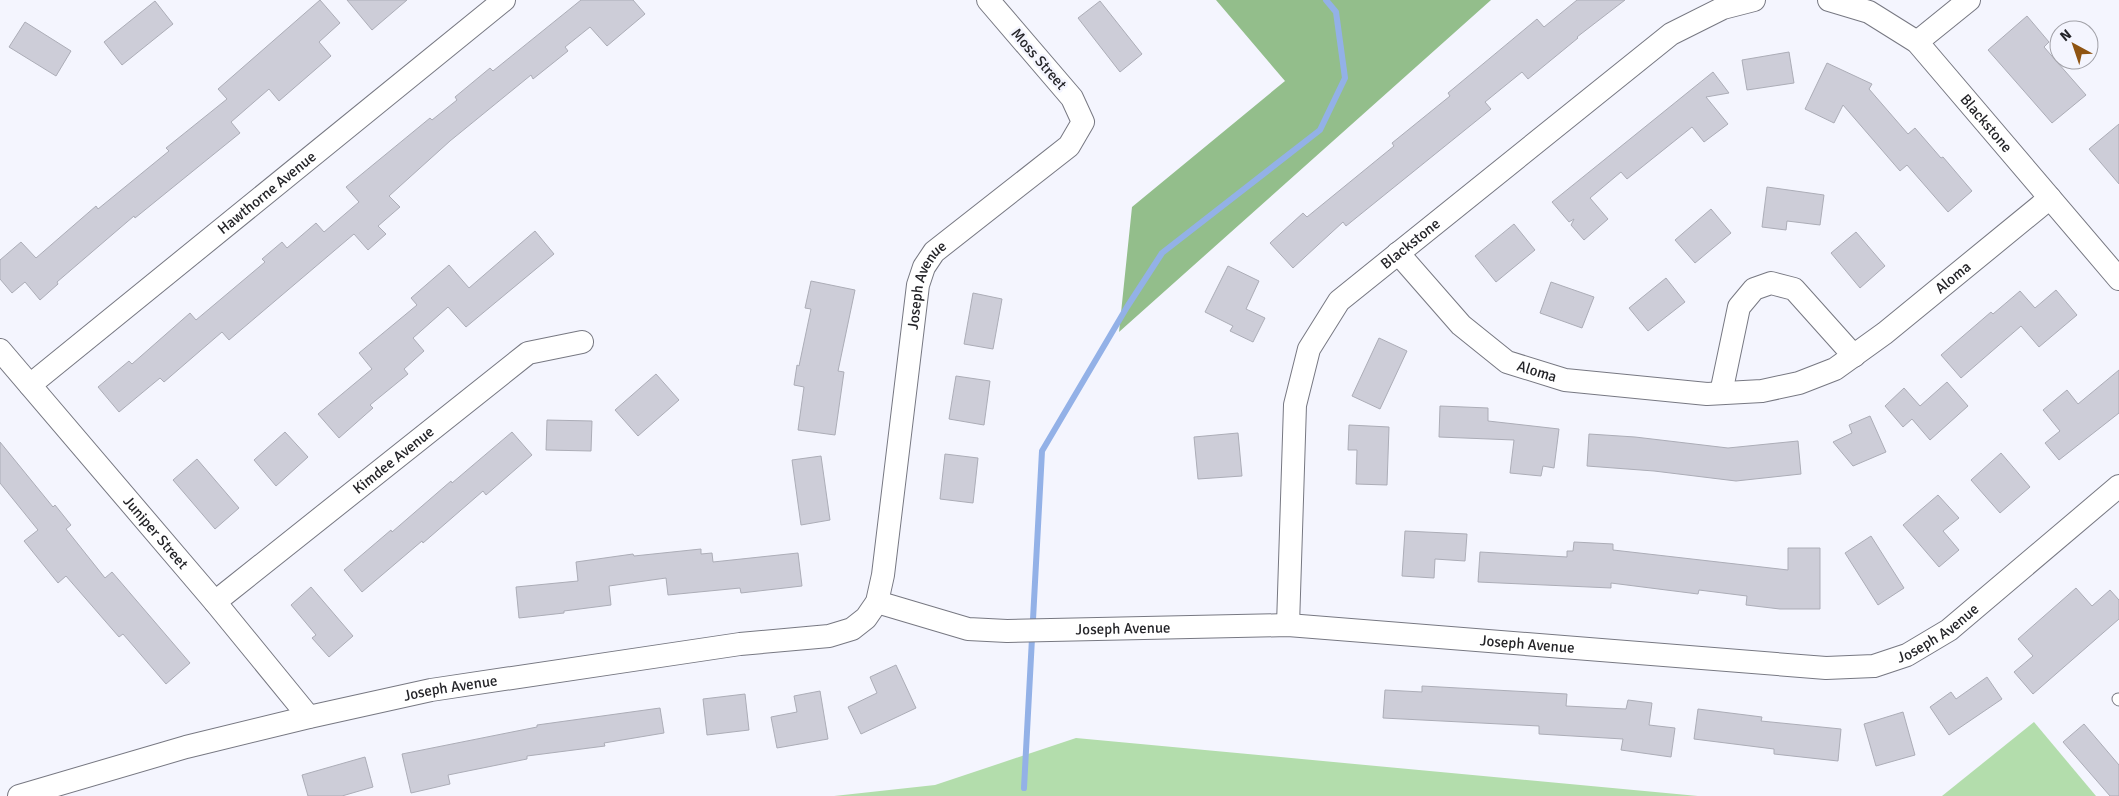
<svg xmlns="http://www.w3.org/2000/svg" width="2119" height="796" font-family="Signika,sans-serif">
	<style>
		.green { fill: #b3ddac }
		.forest { fill: #93be8b }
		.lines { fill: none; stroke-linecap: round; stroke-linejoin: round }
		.stream { stroke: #93b1e7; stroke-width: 6 }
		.building { fill: #cdcdd8; stroke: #acadb7 }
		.lane-casing { stroke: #777882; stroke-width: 13 }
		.street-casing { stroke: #777882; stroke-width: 24 }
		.lane { stroke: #fff; stroke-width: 11 }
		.street { stroke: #fff; stroke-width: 22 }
		.labels { text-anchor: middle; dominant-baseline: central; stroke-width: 5; stroke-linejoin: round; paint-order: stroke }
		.street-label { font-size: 15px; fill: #242428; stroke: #f4f5fe }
	</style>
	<rect width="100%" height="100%" fill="#f4f5fe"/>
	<g class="green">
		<path d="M2034,722l62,74h-154z"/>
		<path d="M1076,738l622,58h-864l101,-11z"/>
	</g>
	<path class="forest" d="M1216,0h275l-372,332 13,-125 153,-126z"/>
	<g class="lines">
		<path class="stream" d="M1024,788l18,-337 85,-144 35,-54 158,-123 25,-52 -9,-66 -10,-12"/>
	</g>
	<g class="building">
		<path d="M320,0l20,23 -21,19 12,14 -52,45 -10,-12 -38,33 9,11 -105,85 -1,-2 -77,66 1,2 -18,16 -15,-18 -13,11 -12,-14v-19l21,-18 15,16 60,-52 2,3 71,-58 -3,-3 61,-49 -9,-10z"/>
		<path d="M347,0h60l-35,30z"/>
		<path d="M581,0h52l12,14 -38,32 -17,-19 -25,20 3,4 -35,28 -2,-4 -81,66 -61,55 11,11 -22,19 8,8 -18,16 -14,-16 -125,106 -7,-8 -58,50 -4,-4 -41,34 -21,-25 31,-26 3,3 58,-51 6,7 69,-58 -3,-3 20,-17 5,6 29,-25 8,9 35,-30 -13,-15 84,-69 2,2 25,-20 -2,-3 35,-29 3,3z"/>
		<path d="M1577,0h48l-48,37 1,1 -50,41 -6,-7 -37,30 6,7 -145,117 -3,-4 -50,46 -23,-25 33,-30 4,4 87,-71 -2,-3 58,-47 -2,-3 89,-74 7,8z"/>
		<path d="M155,1l18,23 -51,41 -18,-23z"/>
		<path d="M1100,1l42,53 -22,18 -42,-54z"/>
		<path d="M2027,16l22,26 -5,5 42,48 -34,28 -64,-73z"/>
		<path d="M25,22l46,29 -15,25 -47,-29z"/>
		<path d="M1789,52l5,31 -47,7 -5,-30z"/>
		<path d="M1827,63l45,21 -3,5 39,45 7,-6 26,30 2,-1 29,34 -24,21 -41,-47 -7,6 -57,-66 -9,18 -29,-14z"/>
		<path d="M1713,72l16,21 -23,4 22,27 -24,18 -12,-15 -65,52 -6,-7 -31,26 18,21 -24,21 -13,-15 3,-6 -5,3 -17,-20z"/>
		<path d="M2119,124v60l-30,-35z"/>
		<path d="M1767,187l57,8 -4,30 -33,-4 -1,9 -24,-3z"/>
		<path d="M1711,209l20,24 -36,30 -20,-23z"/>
		<path d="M1514,224l21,26 -39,32 -21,-26z"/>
		<path d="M535,231l19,23 -88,73 -18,-20 -35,31 11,13 -20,18 4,5 -38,31 3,3 -34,30 -21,-24 54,-45 -13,-16 58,-48 -6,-7 38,-33 20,23z"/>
		<path d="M1856,232l29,34 -25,22 -29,-35z"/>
		<path d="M1228,266l31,15 -13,28 19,9 -12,24 -23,-11 3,-5 -28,-14z"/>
		<path d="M1666,278l19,24 -37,29 -19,-23z"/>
		<path d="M811,281l44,9 -17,81 6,1 -9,63 -37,-5 6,-43 -10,-2 3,-20 2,1 12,-57 -6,-1z"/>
		<path d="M1551,282l43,15 -12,31 -42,-15z"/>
		<path d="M2056,290l21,25 -38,32 -18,-21 -60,52 -20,-23 50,-43 2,2 27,-23 15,17z"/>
		<path d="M973,293l29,6 -9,50 -29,-5z"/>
		<path d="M1379,338l28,13 -27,58 -28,-13z"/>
		<path d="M2119,370v43l-60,47 -14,-17 15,-12 -17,-21 24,-20 11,14z"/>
		<path d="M656,374l23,26 -41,36 -23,-26z"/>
		<path d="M956,376l34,5 -6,44 -35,-6z"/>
		<path d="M1947,382l21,24 -38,34 -18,-21 -9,8 -18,-21 19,-18 16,18z"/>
		<path d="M1440,406l48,2v13l71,8 -5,39 -11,-2 -2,10 -31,-3 4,-33 -75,-3z"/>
		<path d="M1870,416l16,36 -33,14 -20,-24 19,-9 -3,-8z"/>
		<path d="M547,420l45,1 -1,30 -45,-1z"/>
		<path d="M1349,425l40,2 -2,58 -31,-1 1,-34h-9z"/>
		<path d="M285,432l23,25 -32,29 -22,-26z"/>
		<path d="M512,432l20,23 -46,40 -3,-4 -60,52 -1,-2 -60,51 -18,-22 47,-40 1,2 59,-51 1,2z"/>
		<path d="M1238,433l4,43 -44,3 -4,-42z"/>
		<path d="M1589,434l46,3 93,11 70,-7 3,33 -65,7 -82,-10 -67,-5z"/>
		<path d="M0,442l53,65 2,-2 16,20 -5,4 39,49 7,-6 78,91 -24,21 -43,-50 -4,3 -53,-61 -8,7 -34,-42 14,-11 -38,-47z"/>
		<path d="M2001,453l29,34 -30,26 -29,-33z"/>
		<path d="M945,454l33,4 -5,45 -33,-4z"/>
		<path d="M821,456l9,64 -29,5 -9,-65z"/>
		<path d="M197,459l42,49 -24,21 -42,-49z"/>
		<path d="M1938,495l21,23 -16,13 16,19 -20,17 -36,-42z"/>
		<path d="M1405,531l62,3 -2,27 -30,-2 -1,19 -32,-2z"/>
		<path d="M1871,536l33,52 -26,17 -33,-52z"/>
		<path d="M1574,542l39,2v6l175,20v-22h32v61h-40l-34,-4 1,-9 -48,-6 -1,4 -87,-11v5l-133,-6 2,-30 87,5v-6h6z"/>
		<path d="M701,549v5l11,-1 1,9 85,-9 4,33 -61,7 -1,-5 -72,7 -2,-17 -57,8 2,19 -47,6v2l-45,5 -3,-31 62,-6 -2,-19 57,-8 1,2z"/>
		<path d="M311,587l42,49 -24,21 -17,-19 4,-3 -25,-30z"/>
		<path d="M2076,588l16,18 18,-16 9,10v19l-86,75 -19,-22 19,-16 -15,-17z"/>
		<path d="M896,665l20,43 -55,26 -13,-27 29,-14 -7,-16z"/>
		<path d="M1987,677l15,22 -53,36 -19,-28 21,-15 5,7z"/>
		<path d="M1422,686l145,8 -1,12 60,3 2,-9 24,3 -3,22 26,3 -4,29 -50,-7 2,-11 -84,-5v-8l-156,-8 2,-28 37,2z"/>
		<path d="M820,691l8,48 -51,9 -6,-31 26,-5 -3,-16z"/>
		<path d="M745,694l4,36 -42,5 -4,-36z"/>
		<path d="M660,708l4,25 -60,10 1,3 -78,10v3l-79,16 2,9 -39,9 -9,-39 135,-27v-2z"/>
		<path d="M1698,709l64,8 -1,4 80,8 -3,32 -64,-7v-5l-80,-10z"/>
		<path d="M1903,712l12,43 -39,11 -12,-42z"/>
		<path d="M2084,724l35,41v31h-9l-47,-54z"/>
		<path d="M365,757l8,30 -31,9h-34l-6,-21z"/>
	</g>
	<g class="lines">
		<g class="lane-casing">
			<path id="lane" d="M2118,699l1,1"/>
		</g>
		<g class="street-casing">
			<g id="street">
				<path id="s1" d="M1829,0l40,12 48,30 202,237"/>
				<path d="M1917,42l52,-42"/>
				<path id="s2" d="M1398,253l63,72 46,37 58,18 142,14 55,-3 37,-8 36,-14 50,-36 165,-135"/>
				<path id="s3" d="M0,350l215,252 94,115"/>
				<path id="s4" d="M30,385l474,-385"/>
				<path d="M1721,393l18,-86 15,-18 17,-6 23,6 60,67"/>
				<path id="s5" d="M215,602l313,-249 54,-11"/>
				<path id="s6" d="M877,602l91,27 39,2 281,-6 538,43 48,-2 33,-11 42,-25 170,-144"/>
				<path id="s7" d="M1288,625l7,-220 14,-56 30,-48 332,-267 52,-26 31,-8"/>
				<path id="s8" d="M19,796l167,-49 123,-30 122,-27 309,-46 89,-8 23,-7 14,-11 11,-16 6,-27 35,-290 6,-18 10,-15 135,-106 14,-24 -11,-24 -84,-98"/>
			</g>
		</g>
		<use href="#lane" class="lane"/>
		<use href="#street" class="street"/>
	</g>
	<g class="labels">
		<g class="street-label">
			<text transform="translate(1039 59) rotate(49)">Moss Street</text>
			<text stroke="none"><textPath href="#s1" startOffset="205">Blackstone</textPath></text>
			<text stroke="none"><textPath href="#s4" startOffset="305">Hawthorne Avenue</textPath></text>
			<text stroke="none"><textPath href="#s7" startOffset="426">Blackstone</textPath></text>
			<text stroke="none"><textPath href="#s2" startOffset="639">Aloma</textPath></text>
			<text stroke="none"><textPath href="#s8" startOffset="1211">Joseph Avenue</textPath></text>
			<text stroke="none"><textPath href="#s2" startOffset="186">Aloma</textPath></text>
			<text stroke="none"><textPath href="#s5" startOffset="228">Kimdee Avenue</textPath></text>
			<text stroke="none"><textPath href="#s3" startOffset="240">Juniper Street</textPath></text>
			<text stroke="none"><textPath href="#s6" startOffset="250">Joseph Avenue</textPath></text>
			<text stroke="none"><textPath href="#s6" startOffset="1075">Joseph Avenue</textPath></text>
			<text stroke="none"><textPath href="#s6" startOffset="655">Joseph Avenue</textPath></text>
			<text stroke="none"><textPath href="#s8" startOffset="445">Joseph Avenue</textPath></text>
		</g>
	</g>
	<g transform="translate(2074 45) rotate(320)"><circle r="24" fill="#f4f5fe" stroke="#a1a1a8"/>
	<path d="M0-4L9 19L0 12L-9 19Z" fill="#8f5412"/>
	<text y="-8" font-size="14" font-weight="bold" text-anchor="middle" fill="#242428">N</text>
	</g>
</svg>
